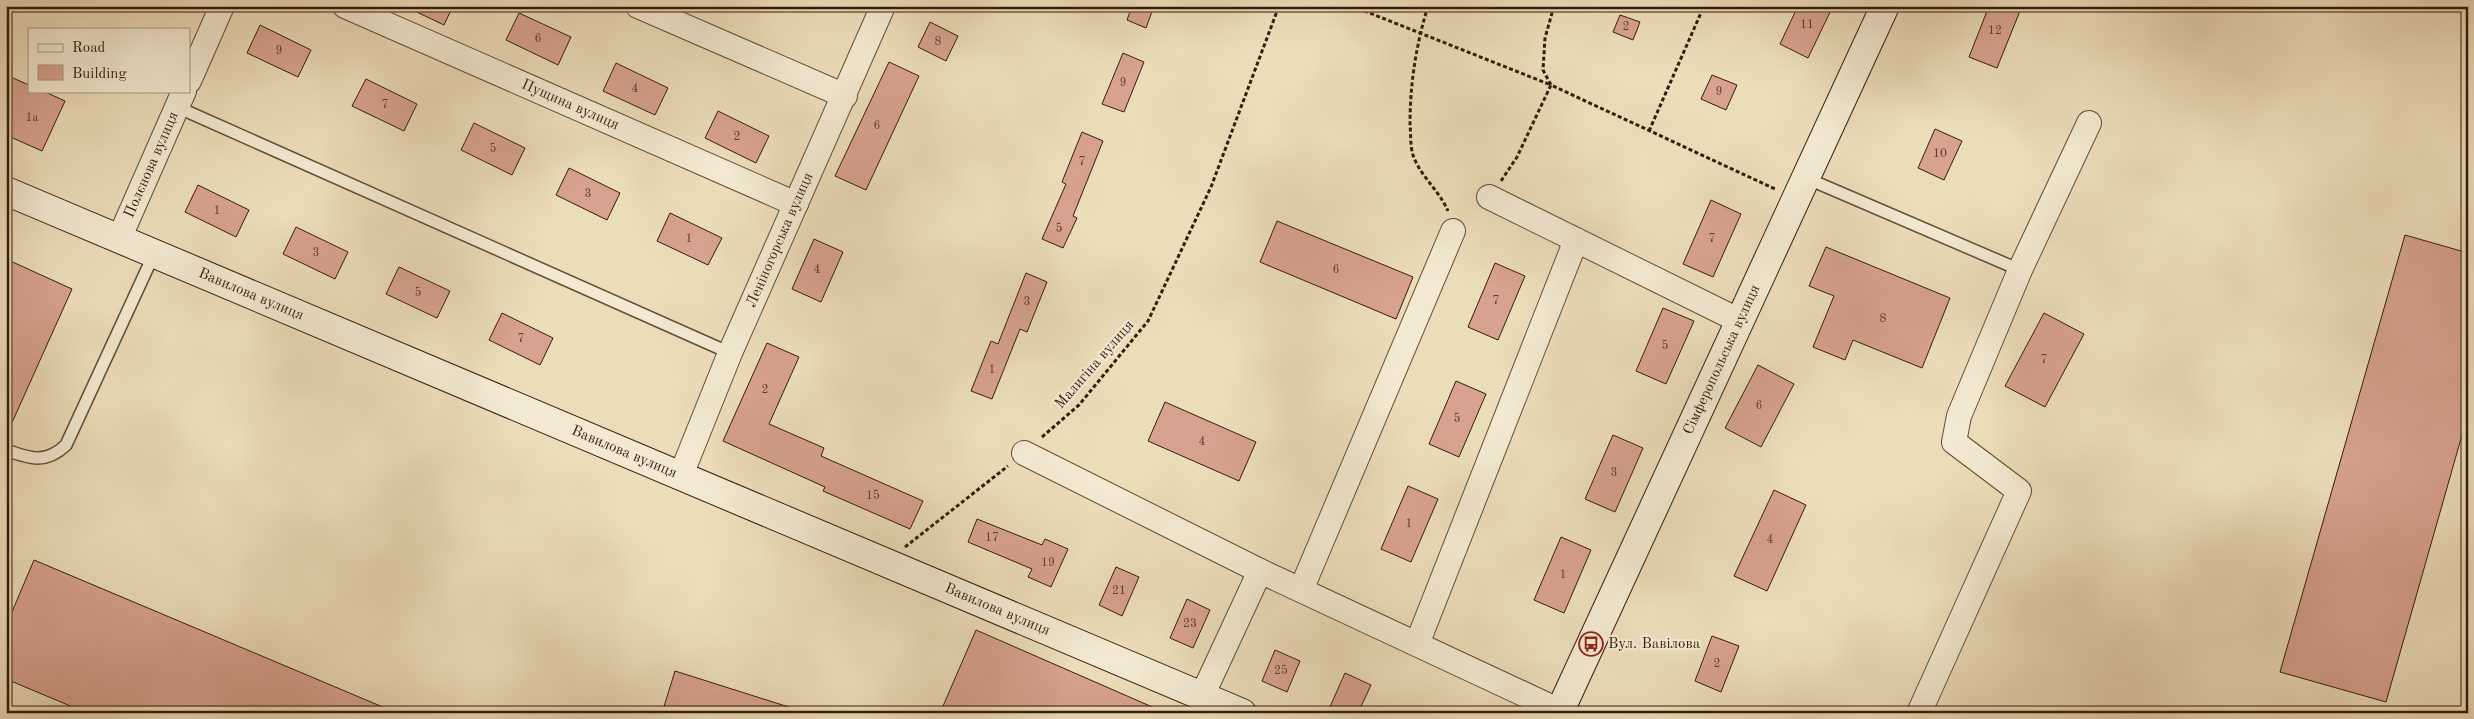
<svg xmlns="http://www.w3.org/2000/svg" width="2474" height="719" font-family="'Old Standard TT',serif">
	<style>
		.building { fill: #d7a28f; stroke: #361b0d }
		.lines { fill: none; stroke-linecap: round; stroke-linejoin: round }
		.lane-casing { stroke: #644c38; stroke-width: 14 }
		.street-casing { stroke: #644c38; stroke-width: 26 }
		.secondary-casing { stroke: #361b0d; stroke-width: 30 }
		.path { stroke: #361b0d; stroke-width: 3; stroke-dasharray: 4 2.5; stroke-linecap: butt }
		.lane { stroke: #f3e9d2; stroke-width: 11 }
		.street { stroke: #f3e9d2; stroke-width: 24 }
		.secondary { stroke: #f3e9d2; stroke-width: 28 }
		.labels { text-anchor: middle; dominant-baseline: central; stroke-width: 4.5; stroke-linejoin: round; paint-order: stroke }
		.number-label { font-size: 12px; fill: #5e3d2e }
		.street-label { font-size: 15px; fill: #361b0d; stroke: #f3e9d2 }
		.poi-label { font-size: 15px; fill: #361b0d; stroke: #f3e9d2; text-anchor: start }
	</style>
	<rect width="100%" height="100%" fill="#ecddb9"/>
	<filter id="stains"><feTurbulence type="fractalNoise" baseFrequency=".004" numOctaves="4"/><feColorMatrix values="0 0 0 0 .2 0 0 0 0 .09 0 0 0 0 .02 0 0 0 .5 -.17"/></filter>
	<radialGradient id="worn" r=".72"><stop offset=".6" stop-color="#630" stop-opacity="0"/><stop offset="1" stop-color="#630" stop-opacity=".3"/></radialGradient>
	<g class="building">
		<path d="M404,6h49l-9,19z"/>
		<path d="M1132,6h22l-8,22 -19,-8z"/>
		<path d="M1798,6h35l-25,52 -28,-14z"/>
		<path d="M1989,6h33l-25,62 -28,-11z"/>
		<path d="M519,13l52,24 -13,28 -52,-25z"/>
		<path d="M1620,15l20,7 -7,18 -20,-8z"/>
		<path d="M930,22l28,14 -12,25 -28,-14z"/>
		<path d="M260,25l51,25 -13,27 -51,-24z"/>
		<path d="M1123,53l21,9 -20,50 -22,-8z"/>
		<path d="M889,62l30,14 -53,114 -31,-14z"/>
		<path d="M616,63l52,25 -13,27 -52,-24z"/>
		<path d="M6,75l23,10v6h14l22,10 -23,50 -36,-16z"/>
		<path d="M1712,75l25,10 -11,25 -25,-11z"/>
		<path d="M366,79l51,25 -13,27 -52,-25z"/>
		<path d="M718,111l51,25 -13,27 -51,-25z"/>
		<path d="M474,123l51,25 -13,27 -51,-25z"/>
		<path d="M1935,129l27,12 -18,39 -26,-12z"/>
		<path d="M1082,132l21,9 -30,75 4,2 -14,30 -21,-9 24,-55 -4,-2z"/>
		<path d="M569,168l51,25 -13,27 -51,-25z"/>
		<path d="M198,185l51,25 -13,27 -51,-25z"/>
		<path d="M1711,200l30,14 -28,63 -30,-13z"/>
		<path d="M670,213l52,25 -14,27 -51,-24z"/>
		<path d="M1277,221l136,56 -17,42 -136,-57z"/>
		<path d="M296,227l52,25 -13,27 -52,-25z"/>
		<path d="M2405,235l63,18v161l-82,288 -106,-30z"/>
		<path d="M814,239l29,13 -22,50 -29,-13z"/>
		<path d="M1826,247l124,51 -28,70 -69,-28 -8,20 -32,-13 21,-51 -25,-10z"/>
		<path d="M6,259l66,30 -66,147z"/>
		<path d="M1495,263l30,13 -27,64 -30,-13z"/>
		<path d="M399,267l51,24 -13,27 -51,-24z"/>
		<path d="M1026,273l21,9 -20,50 -7,-3 -28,70 -21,-8 20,-50 7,3z"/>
		<path d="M1663,308l31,13 -28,63 -30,-13z"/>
		<path d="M502,313l51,25 -13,27 -51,-25z"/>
		<path d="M2044,313l40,21 -39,73 -40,-21z"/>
		<path d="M767,343l32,14 -30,67 55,24 -3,8 102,45 -13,28 -87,-38 2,-4 -102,-46z"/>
		<path d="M1758,365l36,19 -33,63 -36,-19z"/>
		<path d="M1456,381l30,13 -27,63 -30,-13z"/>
		<path d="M1165,402l91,40 -17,39 -91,-40z"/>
		<path d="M1613,435l30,13 -28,64 -30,-13z"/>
		<path d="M1408,486l30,13 -27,63 -30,-13z"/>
		<path d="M1774,490l32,15 -39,86 -33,-15z"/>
		<path d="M977,519l65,26 3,-6 23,10 -17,38 -23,-10 4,-8 -64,-27z"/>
		<path d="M1561,537l30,13 -27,63 -30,-13z"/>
		<path d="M34,560l363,153h-310l-81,-34v-53z"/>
		<path d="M1116,567l23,10 -17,39 -23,-11z"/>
		<path d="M1187,599l23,11 -17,38 -23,-10z"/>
		<path d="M976,630l190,83h-226z"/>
		<path d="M1712,636l27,10 -18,46 -26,-11z"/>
		<path d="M1275,650l25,11 -13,31 -25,-11z"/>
		<path d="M675,671l120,38 -1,4h-132z"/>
		<path d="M1345,673l26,12 -13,28h-21l-8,-4z"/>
	</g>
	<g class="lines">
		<g class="lane-casing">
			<g id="lane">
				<path d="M177,107l553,246"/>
				<path d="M1806,178l214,92"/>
				<path d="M6,450c25,9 40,14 60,-5l88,-191"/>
			</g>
		</g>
		<g class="street-casing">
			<g id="street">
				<path id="s1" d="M345,6l451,198"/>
				<path d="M638,6l207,90"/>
				<path d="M189,81l33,-75"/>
				<path d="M1489,197l251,124"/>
				<path id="s2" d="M119,239l65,-148"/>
				<path d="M1024,453l236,118"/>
				<path id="s3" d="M681,475l49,-122 153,-347"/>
				<path d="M1301,590l152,-359"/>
				<path d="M1417,644l159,-404"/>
				<path d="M1202,696l58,-125 300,140"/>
				<path d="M1919,713l100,-222 -65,-49 5,-26 61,-146 69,-147"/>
			</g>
		</g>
		<g class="secondary-casing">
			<g id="secondary">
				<path id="s4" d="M6,191l1236,522"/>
				<path id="s5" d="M1559,713l326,-707"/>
			</g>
		</g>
		<g class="path">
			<path d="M1352,6l199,79 -34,72 -16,24"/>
			<path d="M1428,6c-12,39 -18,78 -18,118 1,10 0,22 3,31 7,21 26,35 35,56"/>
			<path d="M1554,6l-9,32 -2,32 8,15 224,104"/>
			<path d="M1649,131l55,-125"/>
			<path d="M1042,437l37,-32 69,-84 63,-134 68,-181"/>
			<path d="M905,547l103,-81"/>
		</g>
		<use href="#lane" class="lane"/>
		<use href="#street" class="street"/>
		<use href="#secondary" class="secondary"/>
	</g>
	<defs>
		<g id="bus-ring" transform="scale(1.25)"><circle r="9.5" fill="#f3e9d2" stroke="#8f2418" stroke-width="1.5"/><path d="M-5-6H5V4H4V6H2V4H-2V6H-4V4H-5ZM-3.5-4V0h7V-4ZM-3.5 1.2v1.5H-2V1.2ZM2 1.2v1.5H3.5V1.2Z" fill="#8f2418"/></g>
	</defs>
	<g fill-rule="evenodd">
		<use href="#bus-ring" x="1591" y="644"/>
	</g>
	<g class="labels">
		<g class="number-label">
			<text x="1807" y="25">11</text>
			<text x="1626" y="27">2</text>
			<text x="1995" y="31">12</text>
			<text x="538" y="39">6</text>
			<text x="938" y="42">8</text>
			<text x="279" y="51">9</text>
			<text x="1123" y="83">9</text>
			<text x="635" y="89">4</text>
			<text x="1719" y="92">9</text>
			<text x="385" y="105">7</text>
			<text x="32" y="118">1а</text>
			<text x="877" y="126">6</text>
			<text x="737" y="137">2</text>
			<text x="493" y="149">5</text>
			<text x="1940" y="154">10</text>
			<text x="1082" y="162">7</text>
			<text x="588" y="194">3</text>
			<text x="217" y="211">1</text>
			<text x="1059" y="229">5</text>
			<text x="689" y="239">1</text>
			<text x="1712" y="239">7</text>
			<text x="316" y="253">3</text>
			<text x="817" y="270">4</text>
			<text x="1336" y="270">6</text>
			<text x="418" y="293">5</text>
			<text x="1496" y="301">7</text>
			<text x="1027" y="302">3</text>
			<text x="1883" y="319">8</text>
			<text x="521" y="339">7</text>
			<text x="1665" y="346">5</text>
			<text x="2044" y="360">7</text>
			<text x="992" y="370">1</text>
			<text x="765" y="390">2</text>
			<text x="1759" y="406">6</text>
			<text x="1457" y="419">5</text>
			<text x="1202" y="442">4</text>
			<text x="1614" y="473">3</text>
			<text x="873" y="496">15</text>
			<text x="1409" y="524">1</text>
			<text x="992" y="538">17</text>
			<text x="1770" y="540">4</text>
			<text x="1048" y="563">19</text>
			<text x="1563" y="575">1</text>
			<text x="1119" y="591">21</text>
			<text x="1190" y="624">23</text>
			<text x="1717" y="664">2</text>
			<text x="1281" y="671">25</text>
		</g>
		<g class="street-label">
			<text stroke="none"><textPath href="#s1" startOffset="246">Пущина вулиця</textPath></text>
			<text stroke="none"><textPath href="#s2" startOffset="81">Полєнова вулиця</textPath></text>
			<text stroke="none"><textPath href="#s3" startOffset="255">Леніногорська вулиця</textPath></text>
			<text stroke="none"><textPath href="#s4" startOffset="266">Вавилова вулиця</textPath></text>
			<text stroke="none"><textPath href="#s5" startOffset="389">Сімферопольська вулиця</textPath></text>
			<text transform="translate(1095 365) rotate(-49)">Малигіна вулиця</text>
			<text stroke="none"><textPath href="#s4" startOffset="671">Вавилова вулиця</textPath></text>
			<text stroke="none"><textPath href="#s4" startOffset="1076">Вавилова вулиця</textPath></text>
		</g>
		<g class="poi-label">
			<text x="1608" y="644">Вул. Вавілова</text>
		</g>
	</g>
	<rect width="2474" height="719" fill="none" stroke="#ecddb9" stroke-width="25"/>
	<rect x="8" y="8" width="2459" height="704" fill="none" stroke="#361b0d" stroke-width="2.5"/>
	<rect x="12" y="12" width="2449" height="694" fill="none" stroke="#361b0d"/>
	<rect x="28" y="28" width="162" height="65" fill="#f3e9d2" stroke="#a79783"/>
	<rect x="38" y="44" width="25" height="8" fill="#f3e9d2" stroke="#a79783"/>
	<text x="72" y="52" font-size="15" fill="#361b0d">Road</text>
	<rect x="38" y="65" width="25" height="15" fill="#d7a28f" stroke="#a79783"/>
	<text x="72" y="78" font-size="15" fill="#361b0d">Building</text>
	<rect width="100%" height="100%" filter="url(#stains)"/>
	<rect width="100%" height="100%" fill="url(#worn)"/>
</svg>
